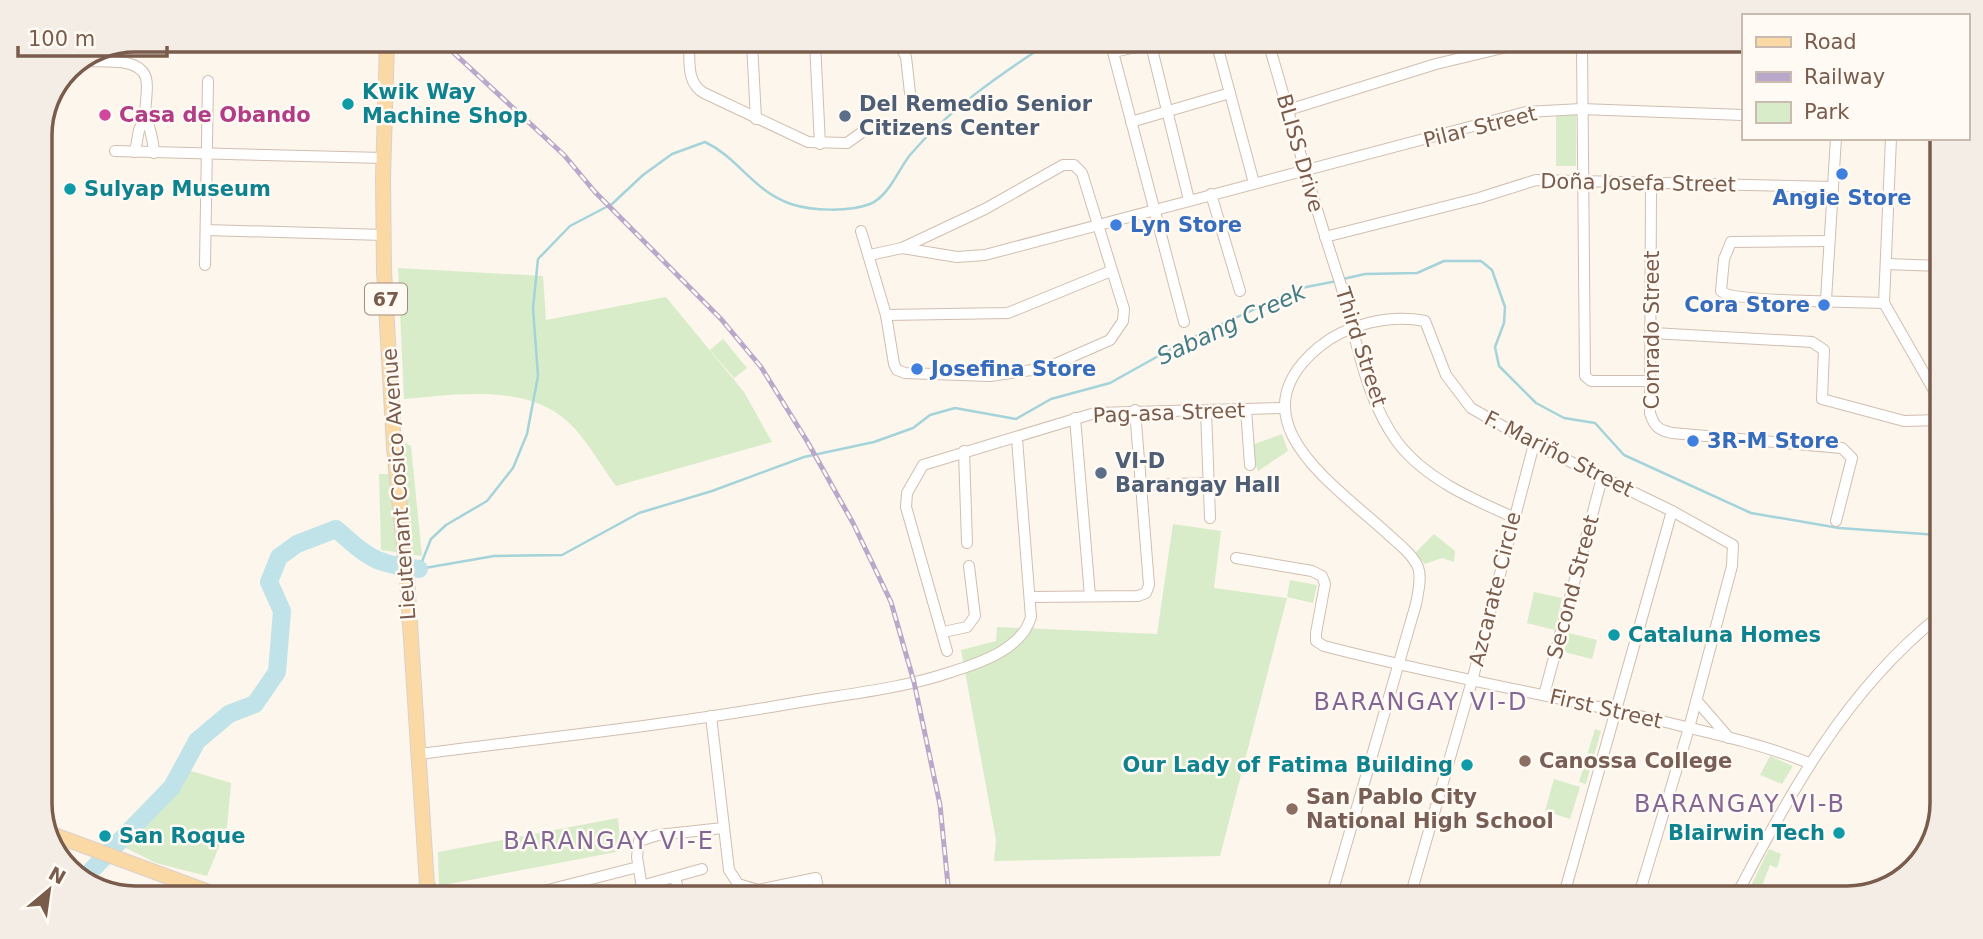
<svg xmlns="http://www.w3.org/2000/svg" width="1983" height="939" font-family="'DejaVu Sans',sans-serif">
	<style>
		.green { fill: #d8ecc9 }
		.lines { fill: none; stroke-linecap: round; stroke-linejoin: round }
		.stream { stroke: #a5d3da; stroke-width: 2.5 }
		.river { stroke: #bfe3e8; stroke-width: 18 }
		.minor-casing { stroke: #d1beb0; stroke-width: 12 }
		.major-casing { stroke: #dad1cd; stroke-width: 16 }
		.minor { stroke: #fff; stroke-width: 10 }
		.major { stroke: #fbd9a5; stroke-width: 14 }
		.rail-casing { stroke: #b9a8c9; stroke-width: 5 }
		.rail { stroke: #fffaf3; stroke-width: 2.5; stroke-dasharray: 8; stroke-linecap: butt }
		.culture-dot { fill: #0f9aa8; stroke: #fffaf3; stroke-width: 2.5 }
		.hotel-dot { fill: #d1479c; stroke: #fffaf3; stroke-width: 2.5 }
		.service-dot { fill: #5c6f8a; stroke: #fffaf3; stroke-width: 2.5 }
		.shop-dot { fill: #3f7fe0; stroke: #fffaf3; stroke-width: 2.5 }
		.education-dot { fill: #8d6e63; stroke: #fffaf3; stroke-width: 2.5 }
		.labels { text-anchor: middle; dominant-baseline: central; stroke-width: 5; stroke-linejoin: round; paint-order: stroke }
		.shield { fill: #fffaf3; stroke: #a28b7f; stroke-width: 2 }
		.shield-label { font-size: 19px; font-weight: bold; fill: #7a5c4d }
		.culture-label { font-size: 21px; font-weight: bold; fill: #0d838f; stroke: #fffaf3; text-anchor: start }
		.service-label { font-size: 21px; font-weight: bold; fill: #4e5e75; stroke: #fffaf3; text-anchor: start }
		.hotel-label { font-size: 21px; font-weight: bold; fill: #b23c85; stroke: #fffaf3; text-anchor: start }
		.street-label { font-size: 21px; fill: #7a5c4d; stroke: #fffaf3 }
		.shop-label { font-size: 21px; font-weight: bold; fill: #366cbe; stroke: #fffaf3; text-anchor: start }
		.education-label { font-size: 21px; font-weight: bold; fill: #785e54; stroke: #fffaf3; text-anchor: start }
		.water-label { font-size: 23px; font-style: italic; fill: #437c86; stroke: #fffaf3 }
		.quarter-label { font-size: 24px; letter-spacing: 2px; fill: #846695; stroke: #fffaf3 }
		.rim { fill: none; stroke: #7a5c4d; stroke-width: 3.5 }
	</style>
	<rect width="100%" height="100%" fill="#fdf6ec"/>
	<g class="green">
		<rect x="1556" y="112" width="20" height="54"/>
		<path d="M398,268l145,8 3,44 120,-23 78,95 28,50 -156,44c-15,-20 -30,-48 -49,-65 -41,-38 -113,-26 -163,-22z"/>
		<path d="M723,339l24,29 -13,10 -24,-28z"/>
		<path d="M386,433l25,13 11,110 -41,-6 -2,-76h9z"/>
		<path d="M1282,434l6,17 -30,20 -9,-25z"/>
		<path d="M1173,524l48,7 -7,57 73,10 -67,258 -226,5 2,-21 -35,-190 35,-9 1,-14 160,7z"/>
		<path d="M1434,534l21,17 -1,11 -12,-4 -17,6 -10,-11z"/>
		<path d="M1290,580l27,5 -4,18 -26,-6z"/>
		<path d="M1534,592l28,6 -7,32 -28,-7z"/>
		<path d="M1569,633l28,7 -5,19 -28,-7z"/>
		<path d="M1595,729l6,2 -15,53 -7,-2z"/>
		<path d="M1770,756l23,10 -11,18 -22,-9z"/>
		<path d="M188,770l43,13 -4,44 -20,49 -51,-13 -34,-17z"/>
		<path d="M1554,779l26,8 -10,32 -25,-8z"/>
		<path d="M618,818l3,33 -182,35 -1,-34z"/>
		<path d="M1769,849l12,5 -4,14 -7,-3 -8,21 10,5 -3,7h-24z"/>
	</g>
	<g class="lines">
		<g class="stream">
			<path d="M1343,279l22,-5 52,-1 27,-12h37l11,9 13,37 -1,16 -9,24 4,19 37,37 28,15 31,5 29,32 127,58 88,15 99,7"/>
			<path d="M419,569l75,-13 68,-1 77,-42 73,-22 92,-34 70,-15 39,-14 17,-13 25,-7 61,11 35,-20 59,-16 77,-43 114,-52 36,-7"/>
			<path d="M419,569l12,-30 15,-14 41,-24 26,-33 14,-34 11,-58 -5,-68 5,-49 32,-33 42,-22 31,-29 29,-21 33,-12c34,16 48,49 86,62 21,7 58,8 79,0 19,-8 28,-34 40,-49 37,-44 89,-80 137,-111"/>
		</g>
		<path class="river" d="M83,879l89,-92 25,-46 32,-27 26,-10 22,-32 5,-61 -13,-29 10,-25 18,-13 39,-15c33,29 39,35 83,40"/>
		<g class="minor-casing">
			<g id="minor">
				<path d="M689,43c1,18 -3,40 15,50l104,49 39,1 14,-10"/>
				<path d="M752,43l4,76"/>
				<path d="M815,43l5,101"/>
				<path d="M899,43l7,14 4,36"/>
				<path d="M1146,45l-33,7 71,270"/>
				<path d="M1151,45l38,155"/>
				<path d="M1217,45l37,138"/>
				<path d="M1269,45c23,78 44,157 70,234 17,54 24,117 59,164 28,36 74,56 115,74"/>
				<path d="M1582,46l3,330 6,5h59"/>
				<path d="M86,61c17,1 54,-4 60,17 3,12 -2,26 0,38 4,15 7,20 8,37"/>
				<path d="M1288,110l148,-46 75,-18"/>
				<path d="M1131,122l99,-29"/>
				<path d="M1891,138l-7,165 56,98"/>
				<path d="M115,151l268,7"/>
				<path d="M135,152l4,-22 7,-14"/>
				<path d="M1651,185l-1,228c4,13 8,17 22,20l170,15 10,10 -16,63"/>
				<path d="M1211,194l29,97"/>
				<path d="M206,230l178,5"/>
				<path d="M861,231l25,84 8,49 3,6 8,3 85,3 56,-8 64,-28 13,-19 1,-12 -42,-136 -8,-8h-11l-78,44 -83,39"/>
				<path d="M1325,237l154,-39 57,-18 297,7"/>
				<path d="M1829,241l-98,1 -7,17 -3,32c10,12 140,10 163,12"/>
				<path d="M870,255l32,-7 55,9 28,-2 541,-143 55,-3 162,6"/>
				<path d="M1886,264l55,2"/>
				<path d="M205,265l3,-184"/>
				<path d="M1826,300l10,-162"/>
				<path d="M886,315l122,-2 103,-42"/>
				<path d="M1653,333l159,9 12,8 -2,49 82,22 36,-1"/>
				<path d="M1246,409l4,56"/>
				<path d="M1206,411l4,107"/>
				<path d="M1075,418l15,178"/>
				<path d="M964,451l3,92"/>
				<path d="M1141,485l68,-2"/>
				<path d="M1236,558l76,13 10,5 3,8 -9,49v8l8,5c111,29 225,49 337,75 50,12 101,23 148,42"/>
				<path d="M1031,597l107,-1 8,-3 3,-8 -14,-175"/>
				<path d="M943,632l24,-5 8,-11 -6,-50"/>
				<path d="M947,651l-41,-144 1,-14 16,-28 172,-52 188,-5"/>
				<path d="M1544,695l58,-217"/>
				<path d="M1697,701l32,37"/>
				<path d="M711,716l18,154 9,14 20,6 58,-12 3,16"/>
				<path d="M419,754c125,-16 251,-29 375,-51 52,-9 107,-14 157,-31 29,-9 71,-23 80,-55l-14,-178"/>
				<path d="M675,877l4,17"/>
				<path d="M641,886l61,-17"/>
				<path d="M1565,891l23,7"/>
				<path d="M536,893l102,-26"/>
				<path d="M643,894l-6,-37 2,-16 19,-6 65,-7"/>
				<path d="M1331,897l85,-293c2,-11 6,-27 2,-37 -6,-13 -19,-23 -29,-32 -54,-50 -158,-115 -70,-188 28,-23 71,-33 106,-26l21,54 25,33 63,36 138,67 61,34 -1,21 -43,162 -51,170"/>
				<path d="M1410,897l62,-216 62,-237"/>
				<path d="M1563,898l109,-387"/>
				<path d="M1735,898c53,-102 111,-208 203,-281"/>
			</g>
		</g>
		<g class="major-casing">
			<g id="major">
				<path d="M387,41l-4,137 1,93 10,176 13,131 20,307 6,8"/>
				<path d="M49,833l160,59"/>
			</g>
		</g>
		<use href="#minor" class="minor"/>
		<use href="#major" class="major"/>
		<g class="rail-casing">
			<path id="rail" d="M442,42l122,113 31,37 126,127 40,48 46,74 46,82 38,79 23,80 26,123 9,90"/>
		</g>
		<use href="#rail" class="rail"/>
	</g>
	<g class="culture-dot">
		<circle cx="348" cy="104" r="7"/>
		<circle cx="70" cy="189" r="7"/>
		<circle cx="1614" cy="635" r="7"/>
		<circle cx="1467" cy="765" r="7"/>
		<circle cx="1839" cy="833" r="7"/>
		<circle cx="105" cy="836" r="7"/>
	</g>
	<circle class="hotel-dot" cx="105" cy="115" r="7"/>
	<g class="service-dot">
		<circle cx="845" cy="116" r="7"/>
		<circle cx="1101" cy="473" r="7"/>
	</g>
	<g class="shop-dot">
		<circle cx="1842" cy="174" r="7"/>
		<circle cx="1116" cy="225" r="7"/>
		<circle cx="1824" cy="305" r="7"/>
		<circle cx="917" cy="369" r="7"/>
		<circle cx="1693" cy="441" r="7"/>
	</g>
	<g class="education-dot">
		<circle cx="1525" cy="761" r="7"/>
		<circle cx="1292" cy="809" r="7"/>
	</g>
	<g class="labels">
		<rect class="shield" x="365" y="283.5" width="42" height="31" rx="5"/>
		<g class="shield-label">
			<text x="386" y="299">67</text>
		</g>
		<g class="culture-label">
			<text x="362" y="92">Kwik Way<tspan x="362" dy="24">Machine Shop</tspan></text>
			<text x="84" y="189">Sulyap Museum</text>
			<text x="1628" y="635">Cataluna Homes</text>
			<text x="1453" y="765" text-anchor="end">Our Lady of Fatima Building</text>
			<text x="1825" y="833" text-anchor="end">Blairwin Tech</text>
			<text x="119" y="836">San Roque</text>
		</g>
		<g class="service-label">
			<text x="859" y="104">Del Remedio Senior<tspan x="859" dy="24">Citizens Center</tspan></text>
			<text x="1115" y="461">VI-D<tspan x="1115" dy="24">Barangay Hall</tspan></text>
		</g>
		<g class="hotel-label">
			<text x="119" y="115">Casa de Obando</text>
		</g>
		<g class="street-label">
			<text transform="translate(1480 127) rotate(-14)">Pilar Street</text>
			<text transform="translate(1300 153) rotate(74)">BLISS Drive</text>
			<text transform="translate(1638 183) rotate(1)">Doña Josefa Street</text>
			<text transform="translate(1652 330) rotate(-90)">Conrado Street</text>
			<text transform="translate(1361 347) rotate(72)">Third Street</text>
			<text transform="translate(1169 413) rotate(-2)">Pag-asa Street</text>
			<text transform="translate(1559 454) rotate(27)">F. Mariño Street</text>
			<text transform="translate(399 484) rotate(-94)">Lieutenant Cosico Avenue</text>
			<text transform="translate(1573 587) rotate(-75)">Second Street</text>
			<text transform="translate(1495 589) rotate(-76)">Azcarate Circle</text>
			<text transform="translate(1606 709) rotate(13)">First Street</text>
		</g>
		<g class="shop-label">
			<text x="1842" y="198" text-anchor="middle">Angie Store</text>
			<text x="1130" y="225">Lyn Store</text>
			<text x="1810" y="305" text-anchor="end">Cora Store</text>
			<text x="931" y="369">Josefina Store</text>
			<text x="1707" y="441">3R-M Store</text>
		</g>
		<g class="education-label">
			<text x="1539" y="761">Canossa College</text>
			<text x="1306" y="797">San Pablo City<tspan x="1306" dy="24">National High School</tspan></text>
		</g>
		<g class="water-label">
			<text transform="translate(1231 324) rotate(-25)">Sabang Creek</text>
		</g>
		<g class="quarter-label">
			<text x="1421" y="702">BARANGAY VI-D</text>
			<text x="1740" y="804">BARANGAY VI-B</text>
			<text x="609" y="841">BARANGAY VI-E</text>
		</g>
	</g>
	<path d="M0 0H1983V939H0ZM135 52H1847A83 83 0 0 1 1930 135V803A83 83 0 0 1 1847 886H135A83 83 0 0 1 52 803V135A83 83 0 0 1 135 52Z" fill="#f4ede6" fill-rule="evenodd"/>
	<path class="rim" d="M135 52H1847A83 83 0 0 1 1930 135V803A83 83 0 0 1 1847 886H135A83 83 0 0 1 52 803V135A83 83 0 0 1 135 52Z"/>
	<rect x="1742" y="14" width="228" height="126" fill="#fffaf3" stroke="#cabbb1" stroke-width="2"/>
	<rect x="1756" y="37" width="35" height="10" fill="#fbd9a5" stroke="#cabbb1" stroke-width="2"/>
	<text x="1804" y="49" font-size="21" fill="#7a5c4d">Road</text>
	<rect x="1756" y="72" width="35" height="10" fill="#b9a8c9" stroke="#cabbb1" stroke-width="2"/>
	<text x="1804" y="84" font-size="21" fill="#7a5c4d">Railway</text>
	<rect x="1756" y="102" width="35" height="21" fill="#d8ecc9" stroke="#cabbb1" stroke-width="2"/>
	<text x="1804" y="119" font-size="21" fill="#7a5c4d">Park</text>
	<g transform="translate(49 890) rotate(29)" stroke="#fffaf3" stroke-width="5" paint-order="stroke">
	<path d="M0-5L12 26L0 18L-12 26Z" fill="#7a5c4d"/>
	<text y="-10" font-size="19" font-weight="bold" text-anchor="middle" fill="#7a5c4d">N</text>
	</g>
	<path d="M18 46v10h149v-10" fill="none" stroke="#7a5c4d" stroke-width="3.5"/>
	<text x="28" y="46" font-size="21" fill="#7a5c4d" stroke="#fffaf3" stroke-width="5" paint-order="stroke">100 m</text>
</svg>
